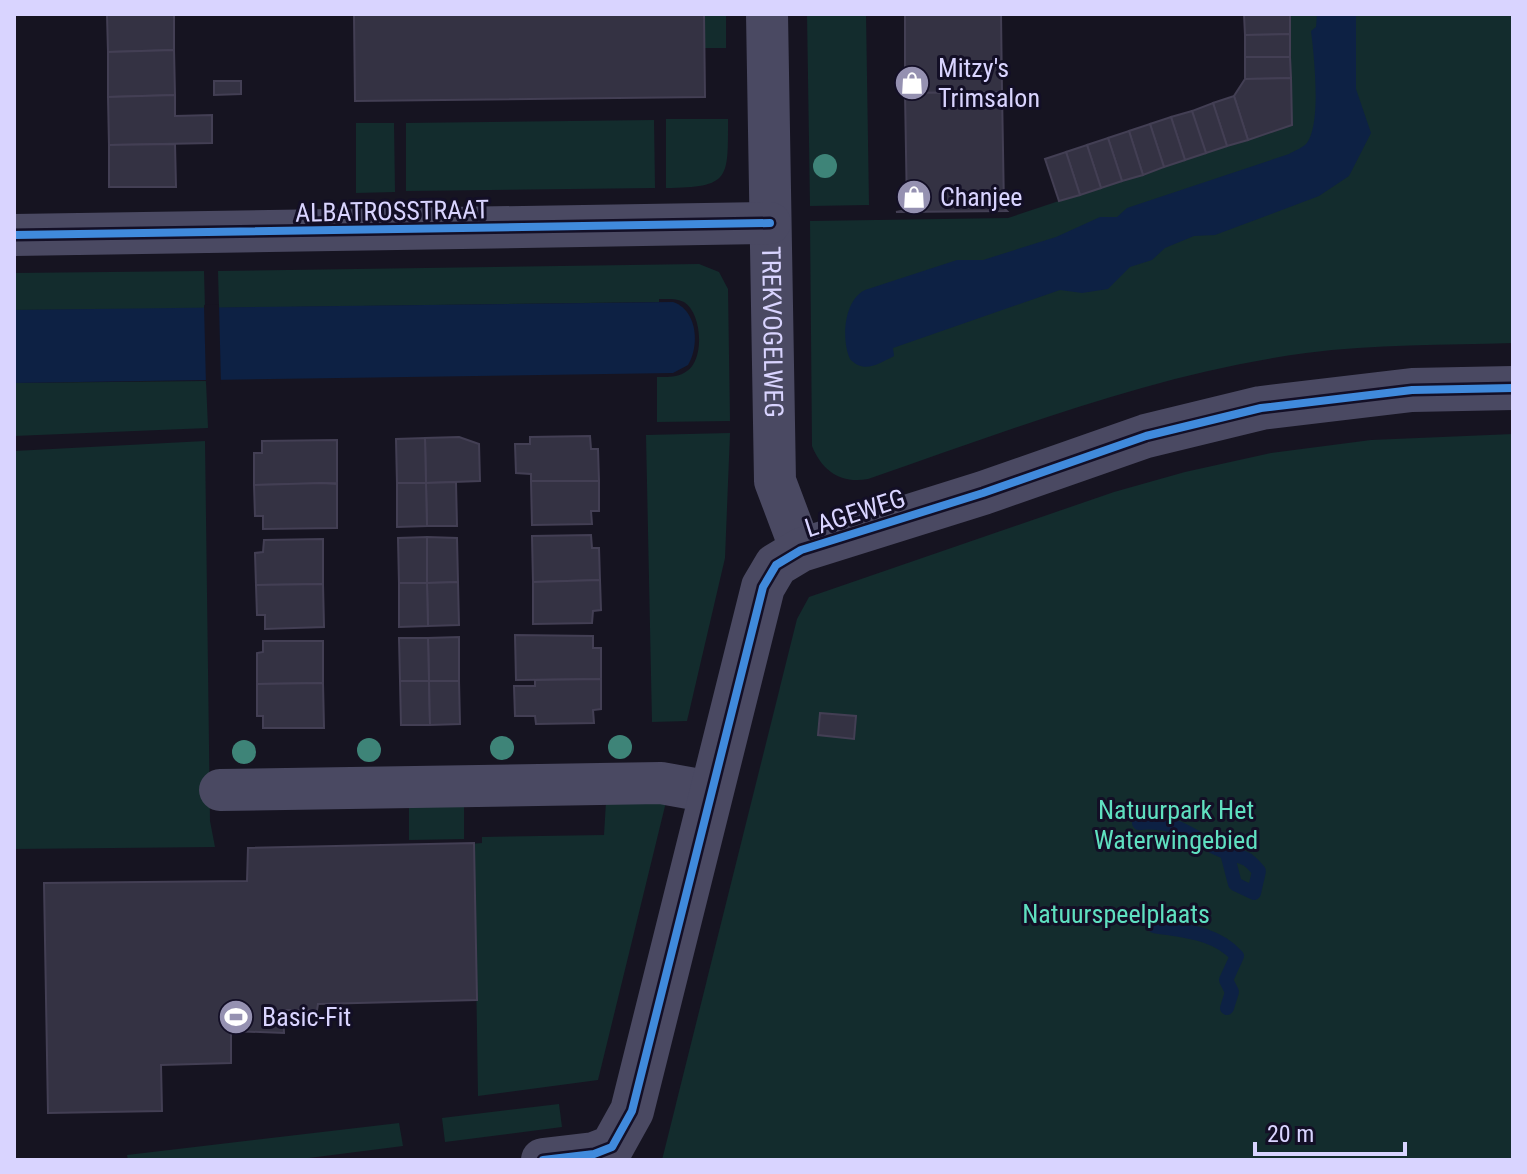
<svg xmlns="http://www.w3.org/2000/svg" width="1527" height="1174" font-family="'Roboto Condensed',sans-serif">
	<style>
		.green { fill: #132c2d }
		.water { fill: #0d2144 }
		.pier { fill: #161421 }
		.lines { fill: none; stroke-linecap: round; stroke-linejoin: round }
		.stream { stroke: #0d2144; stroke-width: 14 }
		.building { fill: #343243; stroke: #433f54; stroke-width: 2 }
		.minor { stroke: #4a4962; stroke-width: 42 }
		.tertiary { stroke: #4a4962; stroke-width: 44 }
		.cycleway-casing { stroke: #130f26; stroke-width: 13 }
		.cycleway { stroke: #408adc; stroke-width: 8 }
		.tree { fill: #3e8478 }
		.labels { text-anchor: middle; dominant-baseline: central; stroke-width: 6; stroke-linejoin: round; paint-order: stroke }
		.poi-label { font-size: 26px; fill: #d9d4ff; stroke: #130f26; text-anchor: start }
		.street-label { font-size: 26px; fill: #d9d4ff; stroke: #130f26 }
		.park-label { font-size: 26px; fill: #5fe0c0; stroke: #130f26 }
	</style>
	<rect width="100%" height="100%" fill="#161421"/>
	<g class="green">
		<rect x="704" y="14" width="22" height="34"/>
		<path d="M807,14h59l3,191 -59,1z"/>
		<path d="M1290,14h223v329c-69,2 -138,1 -207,10 -151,20 -295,77 -438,126 -27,5 -46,-8 -56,-33l-2,-225 198,-3 283,-94z"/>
		<path d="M666,119h62c0,61 2,68 -62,69z"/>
		<path d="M654,120l1,68 -249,3v-68z"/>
		<path d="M356,123h38l1,69 -39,1z"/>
		<path d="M699,264l20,8 9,17 2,132 -73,1v-45c10,0 21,1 30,-6 18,-12 15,-58 -3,-69 -8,-4 -17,-3 -25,-3v3l-440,6 -1,-37z"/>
		<path d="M204,271l1,38 -191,1v-37z"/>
		<path d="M206,381l2,47 -194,8v-53z"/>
		<path d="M730,433l-5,125 -38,163 -35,1 -6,-287z"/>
		<path d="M1513,434v726h-851l135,-541 12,-22 305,-105 71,-20 86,-19 100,-13z"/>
		<path d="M205,441l5,380 5,26 -201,2v-398z"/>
		<path d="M606,802h60l-68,278 -120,16 -3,-191 -5,-61 12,-1v-6l122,-2z"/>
		<path d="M464,805v34l-55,1v-34z"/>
		<path d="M559,1104l3,23 -117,15 -3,-24z"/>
		<path d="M399,1123l4,23 -110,14h-165l-1,-5z"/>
	</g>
	<g class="water">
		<path d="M1317,14h39v75l15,44 -22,43 -30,20 -104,39 -21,1 -29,12 -13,12 -22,7 -22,22 -26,4 -22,-3 -167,58 1,8c-16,8 -30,18 -44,3 -9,-20 -6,-59 15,-69l92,-30h26l73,-23 44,-20h17l10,-9 162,-54c5,-3 13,-6 17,-10 16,-18 8,-89 5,-113l5,-4z"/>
		<path d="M673,302c24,8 27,43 15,63l-15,8 -659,10v-73z"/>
	</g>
	<path class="pier" d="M219,304l2,81h-15l-2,-80z"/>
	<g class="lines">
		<g class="stream">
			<path d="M1139,823c44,-4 54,18 89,30 18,6 17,2 31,18l-5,22 -19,-9 -8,-31"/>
			<path d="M1154,926c30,5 62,6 83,30l-11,24 6,12 -5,16"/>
		</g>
	</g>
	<g class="building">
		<path d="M107,14h67v36l-66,2z"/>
		<path d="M354,14h350l1,83 -350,4z"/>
		<path d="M905,14h96l1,78 -97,1z"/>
		<path d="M1244,14h46v20l-45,1z"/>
		<path d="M1290,34v23h-45v-22z"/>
		<path d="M174,50l1,45 -67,2v-45z"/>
		<path d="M1245,57h45l1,21 -46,1z"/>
		<path d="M1291,78l1,47 -44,15 -14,-44 11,-17z"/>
		<path d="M214,81h27v13l-27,1z"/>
		<path d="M1002,92l2,116 3,3 -111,1 11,-2 -2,-117z"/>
		<path d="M175,95v21l37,-1v28l-103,2 -1,-48z"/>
		<path d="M1234,96l14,44 -21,6 -14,-43z"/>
		<path d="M1213,103l14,43 -21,7 -14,-42z"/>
		<path d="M1192,111l14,42 -21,7 -14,-43z"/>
		<path d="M1171,117l14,43 -21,7 -14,-43z"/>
		<path d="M1150,124l14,43 -21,8 -14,-44z"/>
		<path d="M1129,131l14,44 -21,6 -14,-43z"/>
		<path d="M1108,138l14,43 -21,7 -14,-43z"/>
		<path d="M175,144l1,43h-67v-42z"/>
		<path d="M1087,145l14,43 -21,7 -14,-43z"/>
		<path d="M1066,152l14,43 -21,6 -14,-42z"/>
		<path d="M590,436l1,13h7l1,32h-68v-7l-15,-1 -1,-29h15v-7z"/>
		<path d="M459,437l20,7 1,37 -54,2 -1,-45z"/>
		<path d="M425,438l1,45h-29l-1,-44z"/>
		<path d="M337,440v43l-83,2v-32h8v-12z"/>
		<path d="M531,481h68v30h-8l1,13 -60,1z"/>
		<path d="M456,482l1,44h-30l-1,-43z"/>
		<path d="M322,483l15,1v44l-74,1v-13h-8l-1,-31z"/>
		<path d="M397,483h29l1,43 -30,1z"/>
		<path d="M591,535l1,13h7l1,32 -67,2 -1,-46z"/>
		<path d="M427,537l30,1 1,44 -31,1z"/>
		<path d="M427,537v46h-28l-1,-45z"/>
		<path d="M323,539v45l-67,1 -1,-32 8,-1 1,-12z"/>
		<path d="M600,580l1,30 -8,1 -1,12 -59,1v-42z"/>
		<path d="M458,582l1,43 -31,1 -1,-43z"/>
		<path d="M399,583h28l1,43 -29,1z"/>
		<path d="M323,584l1,43 -59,2v-14h-8l-1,-30z"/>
		<path d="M515,635l78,1v12h8v31l-85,1z"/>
		<path d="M459,637v44h-30l-1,-43z"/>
		<path d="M399,638h29l1,43h-29z"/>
		<path d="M263,641h60v42l-66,1v-31l6,-1z"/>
		<path d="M601,679v30l-8,1 1,13 -58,1 -1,-8h-20l-1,-30h21v-6z"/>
		<path d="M400,681h29l1,44h-29z"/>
		<path d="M429,681h30l1,43 -30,1z"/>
		<path d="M323,683l1,45h-61v-12h-6v-32z"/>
		<path d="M820,713l36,3 -2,23 -36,-4z"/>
		<path d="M474,843l3,157 -159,4 -1,6h-34l1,23 -53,-2v32l-70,2 1,46 -114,2 -4,-230 203,-2 1,-33z"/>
	</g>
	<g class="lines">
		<g class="minor">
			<path id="s1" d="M767,14l8,467 26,69"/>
			<path d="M14,235l756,-12"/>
			<path d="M220,790l441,-7 50,9"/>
		</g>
		<path class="tertiary" d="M543,1160l51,-6 18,-7 20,-36 131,-524 13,-22 25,-15 182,-57 163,-57 115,-28 151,-18 101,-2"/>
		<g class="cycleway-casing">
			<g id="cycleway">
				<path d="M14,235l756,-12"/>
				<path d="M543,1160l51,-6 18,-7 20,-36 131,-524 13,-22 25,-15 182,-57 163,-57 115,-28 151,-18 101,-2"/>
			</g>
		</g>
		<use href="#cycleway" class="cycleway"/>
	</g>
	<g class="tree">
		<circle cx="825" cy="166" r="12"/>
		<circle cx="620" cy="747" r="12"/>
		<circle cx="502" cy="748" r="12"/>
		<circle cx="369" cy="750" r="12"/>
		<circle cx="244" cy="752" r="12"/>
	</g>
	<defs>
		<g id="shop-disc" transform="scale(1.8)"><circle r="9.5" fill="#9591b1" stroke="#130f26"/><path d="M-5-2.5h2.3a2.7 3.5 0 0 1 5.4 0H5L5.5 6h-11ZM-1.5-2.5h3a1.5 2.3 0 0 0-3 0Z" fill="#fff"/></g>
		<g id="stadium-disc" transform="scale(1.8)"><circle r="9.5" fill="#9591b1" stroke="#130f26"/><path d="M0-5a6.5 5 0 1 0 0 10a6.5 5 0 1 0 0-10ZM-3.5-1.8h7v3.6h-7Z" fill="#fff"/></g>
	</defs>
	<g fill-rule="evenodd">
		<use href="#shop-disc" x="912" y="83"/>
		<use href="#shop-disc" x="914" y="197"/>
		<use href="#stadium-disc" x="236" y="1017"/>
	</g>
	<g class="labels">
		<g class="poi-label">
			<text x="938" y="68">Mitzy's<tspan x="938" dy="30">Trimsalon</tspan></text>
			<text x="940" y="197">Chanjee</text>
			<text x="262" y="1017">Basic-Fit</text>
		</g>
		<g class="street-label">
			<text transform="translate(392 211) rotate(-1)">ALBATROSSTRAAT</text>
			<text stroke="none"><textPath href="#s1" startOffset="318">TREKVOGELWEG</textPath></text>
			<text transform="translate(855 513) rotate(-18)">LAGEWEG</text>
		</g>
		<g class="park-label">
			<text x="1176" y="810">Natuurpark Het<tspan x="1176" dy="30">Waterwingebied</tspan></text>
			<text x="1116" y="914">Natuurspeelplaats</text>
		</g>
	</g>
	<rect width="1527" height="1174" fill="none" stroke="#d9d4ff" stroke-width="32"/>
	<path d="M1255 1142v12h150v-12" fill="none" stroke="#d9d4ff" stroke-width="4"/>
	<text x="1267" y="1142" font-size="24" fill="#d9d4ff" stroke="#130f26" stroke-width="6" paint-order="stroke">20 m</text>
</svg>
